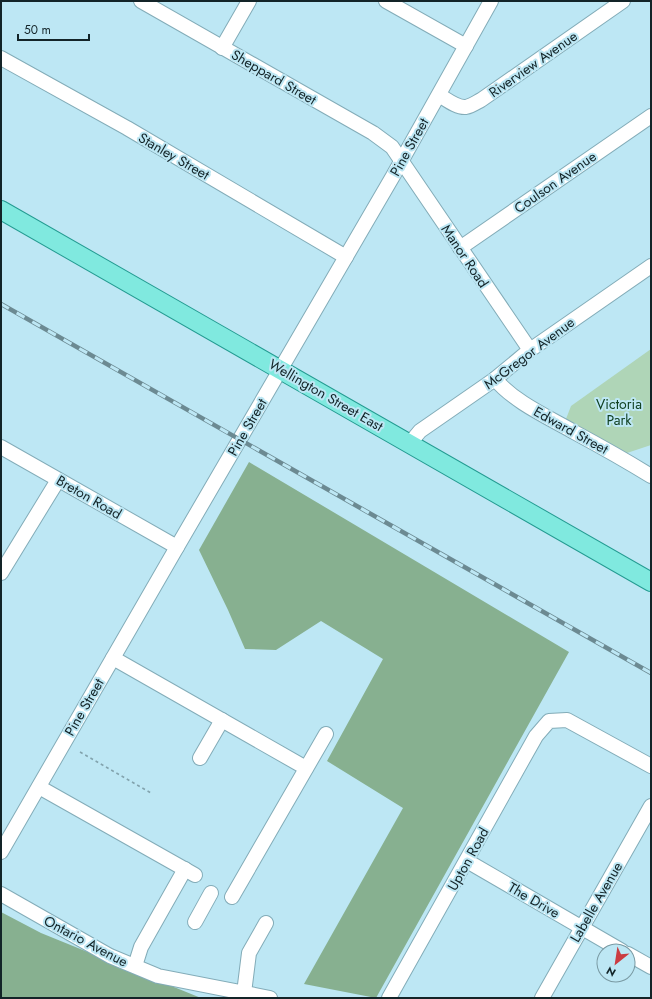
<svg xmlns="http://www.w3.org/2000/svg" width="652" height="999" font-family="Jost,sans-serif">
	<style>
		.green { fill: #afd5b7 }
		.forest { fill: #87b090 }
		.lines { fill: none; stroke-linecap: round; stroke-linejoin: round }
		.minor-casing { stroke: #83acb8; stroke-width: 16 }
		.major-casing { stroke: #239b91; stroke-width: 20 }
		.path { stroke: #82a3ad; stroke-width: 1.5; stroke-dasharray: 3 3; stroke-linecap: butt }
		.minor { stroke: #fff; stroke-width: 14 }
		.major { stroke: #80e9df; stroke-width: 18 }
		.rail-casing { stroke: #6c8a92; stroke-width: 4.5 }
		.rail { stroke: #bde7f4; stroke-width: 3; stroke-dasharray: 9; stroke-linecap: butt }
		.labels { text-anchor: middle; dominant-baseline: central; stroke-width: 4; stroke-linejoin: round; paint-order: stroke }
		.street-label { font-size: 14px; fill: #132428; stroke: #bde7f4 }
		.park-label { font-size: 14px; fill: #104021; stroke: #bde7f4 }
	</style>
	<rect width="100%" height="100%" fill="#bde7f4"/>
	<path class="green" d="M651,349v96l-24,8 -61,-34 5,-13z"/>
	<g class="forest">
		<path d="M249,462l320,190 -193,346 -72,-14 99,-176 -76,-47 56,-102 -62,-38 -45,29 -31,-1 -17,-39 -29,-60z"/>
		<path d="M1,912l40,21 160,65h-200z"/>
	</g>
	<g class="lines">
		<g class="minor-casing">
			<g id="minor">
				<path d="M141,1l232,132 19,14 138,203"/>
				<path d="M386,1l80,45"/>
				<path d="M222,48l27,-47"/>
				<path d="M1,58l126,70 219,129"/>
				<path d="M439,95c7,4 18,13 27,12 5,-1 11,-5 15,-7l142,-99"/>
				<path d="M460,248l191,-132"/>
				<path d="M495,379c19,23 53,38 79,53 26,14 51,28 77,44"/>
				<path d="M410,443l10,-12 75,-52 35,-29 121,-84"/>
				<path d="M1,447l176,100"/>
				<path d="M1,573l57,-93"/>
				<path d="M113,658l193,110"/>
				<path d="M200,758l22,-38"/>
				<path d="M39,787l156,88"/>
				<path d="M1,852l176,-305 216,-371 98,-175"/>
				<path d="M467,861l155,90"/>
				<path d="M1,894l109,62 48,20 112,22"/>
				<path d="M232,897l94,-163"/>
				<path d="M195,922l16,-29"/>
				<path d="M628,954l23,13"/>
				<path d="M135,966l6,-19 44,-78"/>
				<path d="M244,993l5,-40 17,-30"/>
				<path d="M389,998l147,-262 13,-15 18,-1 84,46"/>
				<path d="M542,998l109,-192"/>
			</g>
		</g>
		<g class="major-casing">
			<path id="major" d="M1,210l650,372"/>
		</g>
		<path class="path" d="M80,752l71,41"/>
		<use href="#minor" class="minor"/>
		<use href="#major" class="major"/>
		<g class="rail-casing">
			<path id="rail" d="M1,304l650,369"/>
		</g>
		<use href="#rail" class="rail"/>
	</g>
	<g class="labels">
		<g class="street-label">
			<text transform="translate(533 64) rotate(-35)">Riverview Avenue</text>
			<text transform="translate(274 77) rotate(30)">Sheppard Street</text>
			<text transform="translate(409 147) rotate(-61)">Pine Street</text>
			<text transform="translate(174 156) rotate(30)">Stanley Street</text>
			<text transform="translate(555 182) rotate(-35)">Coulson Avenue</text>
			<text transform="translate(465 256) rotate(56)">Manor Road</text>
			<text transform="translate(529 353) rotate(-37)">McGregor Avenue</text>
			<text transform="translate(326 395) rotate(30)">Wellington Street East</text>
			<text transform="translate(247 427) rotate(-60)">Pine Street</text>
			<text transform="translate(571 430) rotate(29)">Edward Street</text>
			<text transform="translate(89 497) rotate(30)">Breton Road</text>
			<text transform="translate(84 707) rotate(-60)">Pine Street</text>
			<text transform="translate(468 859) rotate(-61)">Upton Road</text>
			<text transform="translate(534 900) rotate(30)">The Drive</text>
			<text transform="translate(596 902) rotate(-60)">Labelle Avenue</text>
			<text transform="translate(86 941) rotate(28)">Ontario Avenue</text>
		</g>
		<g class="park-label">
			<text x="619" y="404">Victoria<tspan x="619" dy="16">Park</tspan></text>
		</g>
	</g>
	<rect width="652" height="999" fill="none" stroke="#132428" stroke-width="4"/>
	<g transform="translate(616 963) rotate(210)"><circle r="19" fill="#bde7f4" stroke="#7999a2"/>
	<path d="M0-3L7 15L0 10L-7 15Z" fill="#cb3c41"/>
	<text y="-6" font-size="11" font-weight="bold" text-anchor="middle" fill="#132428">N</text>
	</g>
	<path d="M18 34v6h71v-6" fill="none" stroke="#132428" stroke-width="2"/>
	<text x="24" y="34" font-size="12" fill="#132428" stroke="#bde7f4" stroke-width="3" paint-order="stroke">50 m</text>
</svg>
